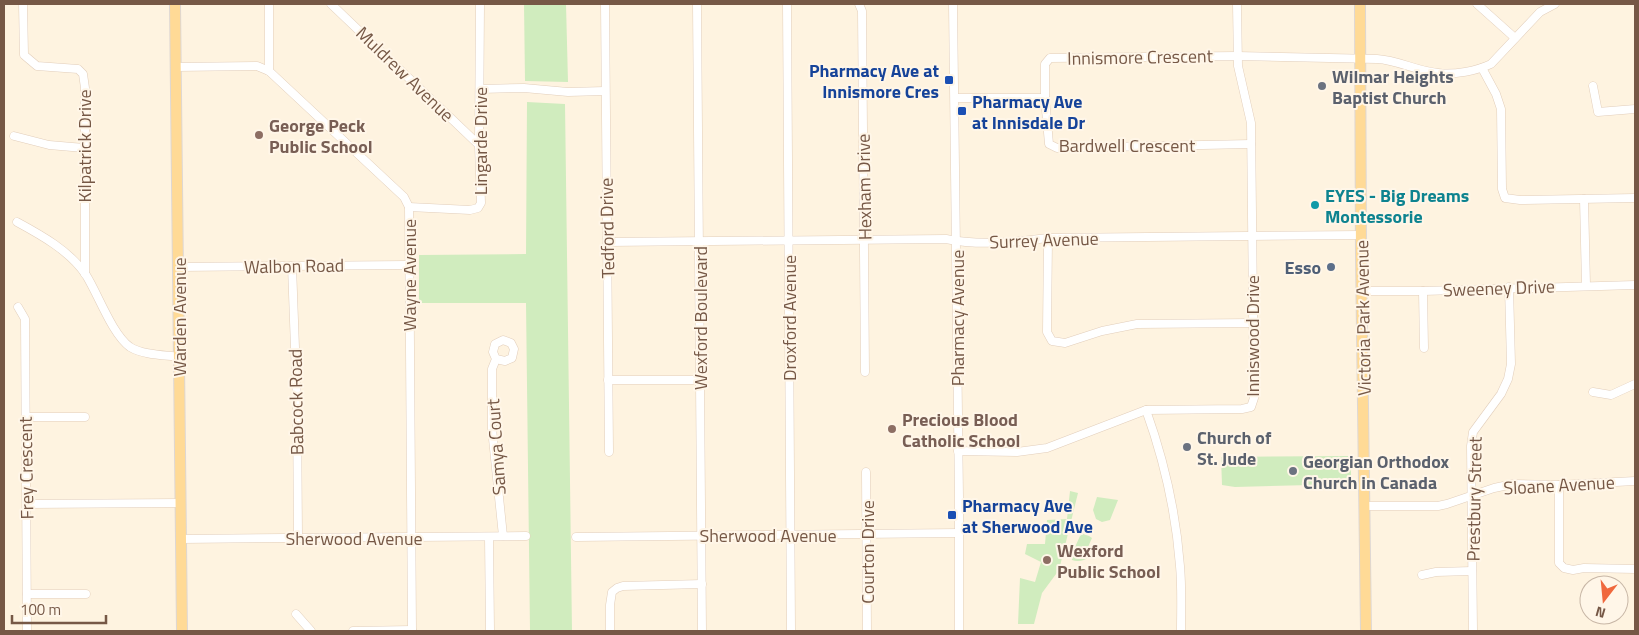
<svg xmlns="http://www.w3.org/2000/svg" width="1639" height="635" font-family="'Titillium Web',sans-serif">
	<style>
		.green { fill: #d0ecbe }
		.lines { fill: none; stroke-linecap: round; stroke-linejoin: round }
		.minor-casing { stroke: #e2cebb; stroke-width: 9 }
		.major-casing { stroke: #ded7d3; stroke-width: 12 }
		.minor { stroke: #fff; stroke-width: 8 }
		.major { stroke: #ffda96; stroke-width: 10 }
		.transit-dot { fill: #1a4fb4; stroke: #fff6e8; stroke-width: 2 }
		.worship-dot { fill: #6b7280; stroke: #fff6e8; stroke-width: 2 }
		.education-dot { fill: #8d6e63; stroke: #fff6e8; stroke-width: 2 }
		.culture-dot { fill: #0f9aa8; stroke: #fff6e8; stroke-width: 2 }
		.service-dot { fill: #5c6f8a; stroke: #fff6e8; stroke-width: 2 }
		.labels { text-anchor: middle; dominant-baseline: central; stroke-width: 4; stroke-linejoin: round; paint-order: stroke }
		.street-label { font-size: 18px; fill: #765846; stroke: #fff6e8 }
		.transit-label { font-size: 18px; font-weight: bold; fill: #164399; stroke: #fff6e8; text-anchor: start }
		.worship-label { font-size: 18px; font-weight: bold; fill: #5b616d; stroke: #fff6e8; text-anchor: start }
		.education-label { font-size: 18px; font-weight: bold; fill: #785e54; stroke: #fff6e8; text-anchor: start }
		.culture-label { font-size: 18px; font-weight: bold; fill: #0d838f; stroke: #fff6e8; text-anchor: start }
		.service-label { font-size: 18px; font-weight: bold; fill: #4e5e75; stroke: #fff6e8; text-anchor: end }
	</style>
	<rect width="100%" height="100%" fill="#fef3e0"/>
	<g class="green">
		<path d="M524,4h42l2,78 -43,-1z"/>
		<path d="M527,102l38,2 7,527h-42l-4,-328h-107v-48l107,-1z"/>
		<path d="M1351,456v28l-116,3 -13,-2 -1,-28z"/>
		<path d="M1070,491l8,2 -19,77 -17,23 -8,31h-16l2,-46 15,4 6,-20 -16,-8 2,-10h18l2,-24 20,-1z"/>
		<path d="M1097,497l21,3 -8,20 -8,2 -6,-3 -3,-9z"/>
		<path d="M1083,534l6,2 3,2 -4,9 1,10c-4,4 -12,5 -17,3l-1,-4 9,-20z"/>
	</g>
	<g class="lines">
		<g class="minor-casing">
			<g id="minor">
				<path d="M23,4l1,51 13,11 41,3 5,5 2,14v186"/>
				<path d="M331,4l148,141"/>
				<path d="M605,4l4,448"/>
				<path d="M697,4l5,627"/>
				<path d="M787,4l4,627"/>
				<path d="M859,4l3,7 3,361"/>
				<path d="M953,4l6,494v133"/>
				<path d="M1477,4l38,34"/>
				<path d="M176,67l81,-1 12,5 135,126 5,10 3,424"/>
				<path d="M1482,68l14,26 5,15 1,80 3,9 15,2 115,-2"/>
				<path d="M269,71v-67"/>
				<path d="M1593,86l5,26 37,-3"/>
				<path d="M480,89l44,-1 44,4 37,-1"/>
				<path d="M955,98h90v-34l5,-6 187,-2 140,3c21,1 39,12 61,14 17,2 38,-2 53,-9l49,-52 15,-8"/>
				<path d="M1045,98l4,46 8,4 194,-4"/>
				<path d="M14,136l35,9 35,3"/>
				<path d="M1584,199l2,86"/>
				<path d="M409,207l61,3 8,-2 3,-5 -2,-58 1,-141"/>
				<path d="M17,222c24,13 53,29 69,53 12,19 26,59 44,72 13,8 34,8 49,10"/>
				<path d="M1048,238l-1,94 5,9 13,2 37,-12 35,-7 116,-1"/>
				<path d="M607,242l339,-3c34,7 68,3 102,-1l313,-3"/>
				<path d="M292,266l5,137 1,135"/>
				<path d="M179,267l229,-2"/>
				<path d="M1362,291h61l212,-6"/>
				<path d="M1423,291l1,57"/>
				<path d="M18,307l7,12 2,312"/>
				<path d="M496,359l9,2 7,-3 2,-9 -3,-6 -8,-3 -8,4 -2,8 3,7 -4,10v60l11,107"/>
				<path d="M608,380h92"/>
				<path d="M1593,392l18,3 24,-11"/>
				<path d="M1146,410c18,50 30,103 34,156 2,22 1,44 1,65"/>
				<path d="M26,417h59"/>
				<path d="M958,451l59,1 30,-4 99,-38 96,-1 9,-2 3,-9 -3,-275 -13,-57 -1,-62"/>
				<path d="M866,472l1,159"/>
				<path d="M1559,485v78l5,5 9,2 11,-2 51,1"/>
				<path d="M27,504l154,-1"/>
				<path d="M1365,506h73l9,-2 47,-16 19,-4 46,1 76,-4"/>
				<path d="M489,537l1,94"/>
				<path d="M576,537l383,-4"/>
				<path d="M181,539l345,-3"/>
				<path d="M1422,575l14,-3 36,-1"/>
				<path d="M27,594h59"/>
				<path d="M296,614l15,17"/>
				<path d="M353,631l59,-1"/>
				<path d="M610,631v-26l2,-13 5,-4 6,-2 79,-2"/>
				<path d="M1473,631l-2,-185 2,-14 28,-38 7,-15 3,-15 -2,-77"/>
			</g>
		</g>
		<g class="major-casing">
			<g id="major">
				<path d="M175,4l7,627"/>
				<path d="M1360,4l1,252 5,375"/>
			</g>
		</g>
		<use href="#minor" class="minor"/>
		<use href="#major" class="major"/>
	</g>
	<g class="transit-dot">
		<rect x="944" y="75" width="10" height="10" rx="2.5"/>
		<rect x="957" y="106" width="10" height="10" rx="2.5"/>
		<rect x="947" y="510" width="10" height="10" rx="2.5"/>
	</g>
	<g class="worship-dot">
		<circle cx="1322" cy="86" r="5"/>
		<circle cx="1187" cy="447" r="5"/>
		<circle cx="1293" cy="471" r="5"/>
	</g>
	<g class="education-dot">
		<circle cx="259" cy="135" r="5"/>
		<circle cx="892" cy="429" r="5"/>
		<circle cx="1047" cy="560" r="5"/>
	</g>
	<circle class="culture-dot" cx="1315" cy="205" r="5"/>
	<circle class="service-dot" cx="1331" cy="267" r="5"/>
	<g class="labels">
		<g class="street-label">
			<text transform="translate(1140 57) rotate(-1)">Innismore Crescent</text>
			<text transform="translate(405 74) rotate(44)">Muldrew Avenue</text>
			<text transform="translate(480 141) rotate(-90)">Lingarde Drive</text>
			<text x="1127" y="145">Bardwell Crescent</text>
			<text transform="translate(84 146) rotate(-90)">Kilpatrick Drive</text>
			<text transform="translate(864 187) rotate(-91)">Hexham Drive</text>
			<text transform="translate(607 228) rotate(-91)">Tedford Drive</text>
			<text transform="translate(1044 240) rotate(-2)">Surrey Avenue</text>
			<text transform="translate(294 266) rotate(-1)">Walbon Road</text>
			<text transform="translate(409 275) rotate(-90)">Wayne Avenue</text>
			<text transform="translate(1499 288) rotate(-2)">Sweeney Drive</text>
			<text transform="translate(179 317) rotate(-90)">Warden Avenue</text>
			<text transform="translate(700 318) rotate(-90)">Wexford Boulevard</text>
			<text transform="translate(789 318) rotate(-90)">Droxford Avenue</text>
			<text transform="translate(957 318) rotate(-90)">Pharmacy Avenue</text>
			<text transform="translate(1363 318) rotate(-91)">Victoria Park Avenue</text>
			<text transform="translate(1252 336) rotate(-90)">Inniswood Drive</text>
			<text transform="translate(296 402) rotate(-91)">Babcock Road</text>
			<text transform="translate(496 447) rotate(-94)">Samya Court</text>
			<text transform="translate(26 468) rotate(-91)">Frey Crescent</text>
			<text transform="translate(1559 485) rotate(-3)">Sloane Avenue</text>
			<text transform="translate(1474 499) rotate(-89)">Prestbury Street</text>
			<text x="768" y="535">Sherwood Avenue</text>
			<text x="354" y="538">Sherwood Avenue</text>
			<text transform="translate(867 552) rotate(-90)">Courton Drive</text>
		</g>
		<g class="transit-label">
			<text x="939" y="70" text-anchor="end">Pharmacy Ave at<tspan x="939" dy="21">Innismore Cres</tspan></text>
			<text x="972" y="101">Pharmacy Ave<tspan x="972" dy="21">at Innisdale Dr</tspan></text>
			<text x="962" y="505">Pharmacy Ave<tspan x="962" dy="21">at Sherwood Ave</tspan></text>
		</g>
		<g class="worship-label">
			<text x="1332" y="76">Wilmar Heights<tspan x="1332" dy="21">Baptist Church</tspan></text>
			<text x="1197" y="437">Church of<tspan x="1197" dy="21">St. Jude</tspan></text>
			<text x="1303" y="461">Georgian Orthodox<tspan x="1303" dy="21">Church in Canada</tspan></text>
		</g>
		<g class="education-label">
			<text x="269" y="125">George Peck<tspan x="269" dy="21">Public School</tspan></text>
			<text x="902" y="419">Precious Blood<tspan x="902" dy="21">Catholic School</tspan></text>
			<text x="1057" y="550">Wexford<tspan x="1057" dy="21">Public School</tspan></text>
		</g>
		<g class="culture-label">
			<text x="1325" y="195">EYES - Big Dreams<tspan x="1325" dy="21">Montessorie</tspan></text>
		</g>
		<g class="service-label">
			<text x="1321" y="267">Esso</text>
		</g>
	</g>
	<rect width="1639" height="635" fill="none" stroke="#765846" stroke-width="10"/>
	<g transform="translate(1604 600) rotate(196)"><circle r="24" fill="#fff6e8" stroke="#c8b7a7"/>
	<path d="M0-4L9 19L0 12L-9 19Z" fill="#f0683d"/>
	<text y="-8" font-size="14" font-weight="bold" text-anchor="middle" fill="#765846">N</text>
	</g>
	<path d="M12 615v8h94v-8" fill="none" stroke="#765846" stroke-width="2.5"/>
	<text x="20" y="615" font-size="15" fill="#765846" stroke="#fff6e8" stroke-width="4" paint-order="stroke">100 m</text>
</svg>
